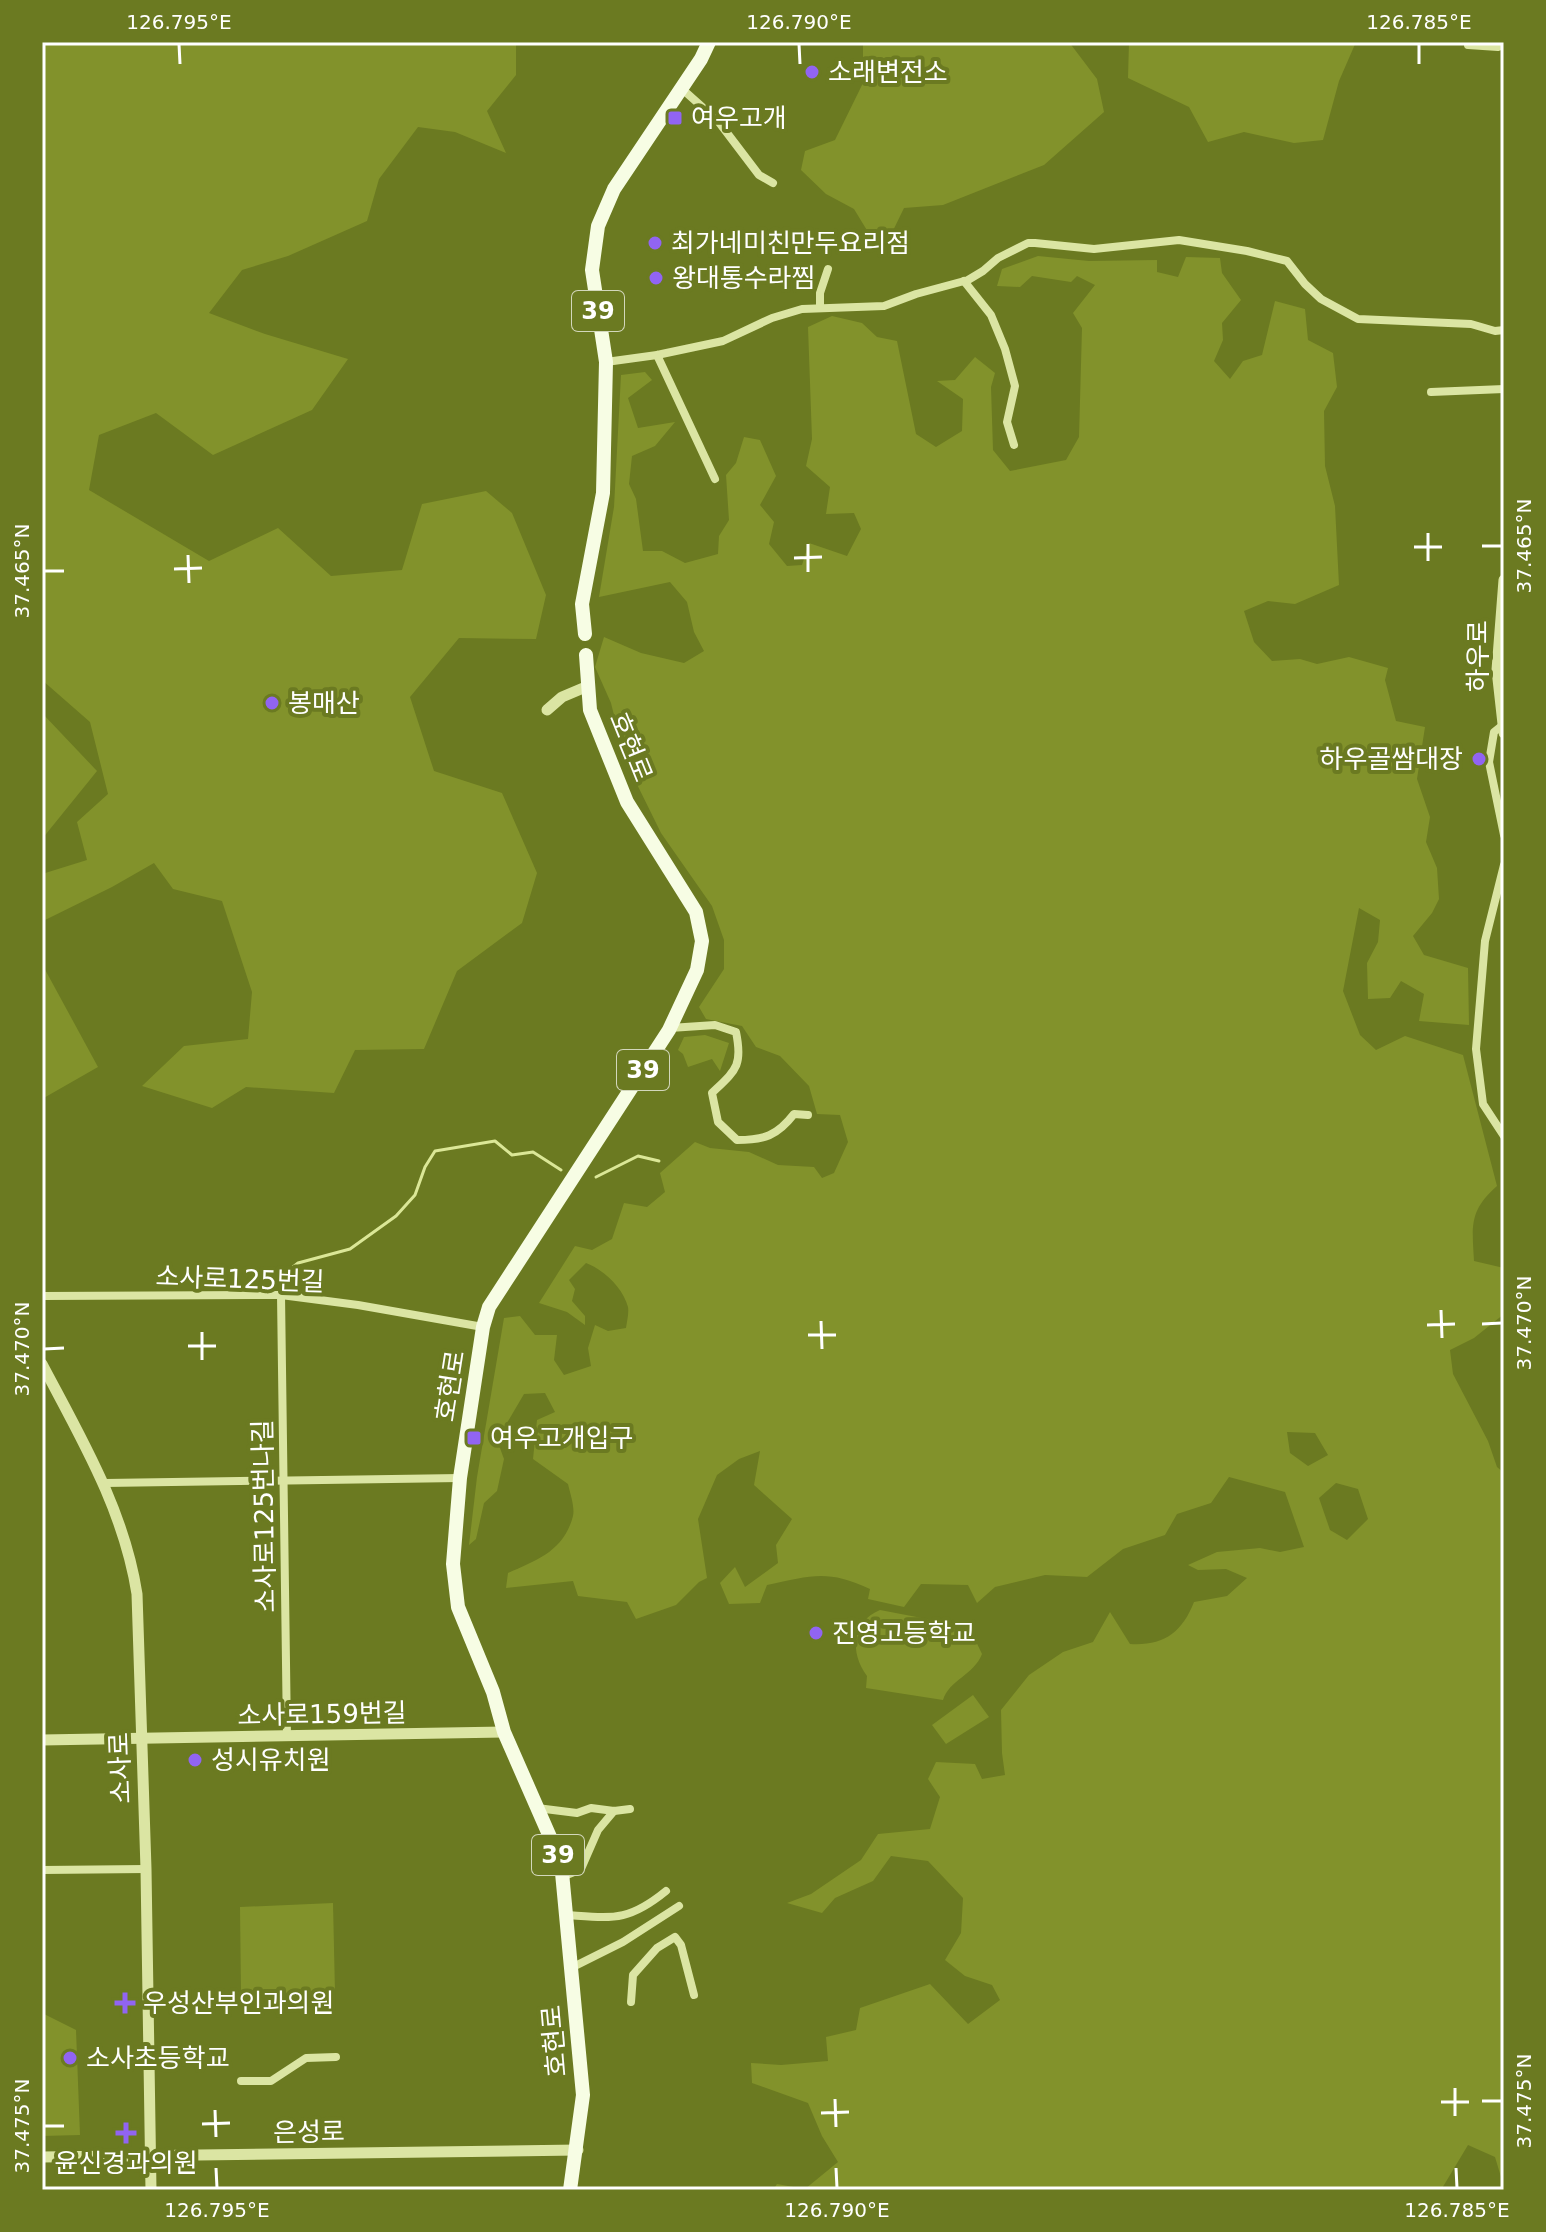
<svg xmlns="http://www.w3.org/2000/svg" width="1546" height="2232" font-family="'DejaVu Sans','Noto Sans KR',sans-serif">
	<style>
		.green { fill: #82922b; fill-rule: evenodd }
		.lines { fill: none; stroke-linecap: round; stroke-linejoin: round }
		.stream { stroke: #dbe797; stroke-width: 3 }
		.minor { stroke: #dbe5a3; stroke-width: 8 }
		.tertiary { stroke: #dbe5a3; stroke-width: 11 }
		.primary { stroke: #f7fde4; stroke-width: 14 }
		.ticks { fill: none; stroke: #fff; stroke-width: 3 }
		.poi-dot { fill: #9164f2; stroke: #6b7a21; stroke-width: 3 }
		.labels { text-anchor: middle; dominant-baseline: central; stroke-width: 8; stroke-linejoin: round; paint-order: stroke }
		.shield { fill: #6b7a21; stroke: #d3d7bc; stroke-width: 2 }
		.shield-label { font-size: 24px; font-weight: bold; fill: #fff }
		.poi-label { font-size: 26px; fill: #fff; stroke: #6b7a21; text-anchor: start }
		.street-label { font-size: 26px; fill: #fff; stroke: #6b7a21 }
		.neatline { fill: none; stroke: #fff; stroke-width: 3 }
		.ticks-label { font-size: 20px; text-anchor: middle; fill: #fff }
	</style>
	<rect width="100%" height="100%" fill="#6b7a21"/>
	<g class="green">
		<path d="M42,42h474v33l-29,36 19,42 -51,-21 -37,-5 -39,52 -12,42 -79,35 -46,14 -33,43 56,21 83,25 -36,51 -99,45 -57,-42 -57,22 -10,55 120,71 69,-33 53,48 71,-6 20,-66 64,-13 26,22 34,82 -10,44 -77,-1 -49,59 24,74 68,22 35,80 -15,50 -65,48 -33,78 -69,1 -21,43 -88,-6 -34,21 -70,-22 42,-40 64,-7 4,-47 -30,-91 -49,-12 -19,-26 -42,24 -69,34 -1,-2v-45l45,-14 -10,-38 31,-28 -18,-72 -48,-42z"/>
		<path d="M863,42h206l28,37 7,33 -60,53 -101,40 -39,3 -17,35 -19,-11 -14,-23 -28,-15 -25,-24 4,-19 30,-11 28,-57z"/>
		<path d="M1129,42h227l-17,39 -16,59 -29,3 -50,-11 -36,10 -19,-35 -61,-29z"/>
		<path d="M1038,256l51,5 68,-1v12l21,5 8,-20 34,1 2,15 19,27 -19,23 1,17 -9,21 16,18 13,-18 19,-6 13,-54 30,8 3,31 25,13 4,34 -13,24 1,55 10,40 4,79 -44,19 -27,-3 -24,10 10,31 18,19 28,-2 17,5 32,-7 39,11 -3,12 11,41 29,6 -8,52 13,38 -4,25 11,26 2,31 -7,14 -19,23 11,19 44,13 1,57 -50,-4 5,-27 -23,-13 -11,17 -22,1 -1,-36 11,-21 2,-22 -21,-12 -16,83 17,44 16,15 29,-14 58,19 34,131c-28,25 -25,39 -23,75l30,7v46l-30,24 -24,12 3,24 35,67 9,26 7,6v714l-9,-30 -27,-12 -27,45h-668l4,-6 28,5 33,-27 -16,-26 -14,-33 -56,-20 -1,-20 30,2 47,-4 -2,-24 30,-7 4,-22 70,-24 38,40 32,-24 -8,-15 -27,-9 -20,-16 16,-27 2,-35 -35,-37 -37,-5 -18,25 -38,17 -13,15 -35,-10 24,-9 50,-34 17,-26 52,-5 10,-32 -12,-18 8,-17 39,2 7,15 23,-4 -3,-22 -1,-43 28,-35 34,-23 30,-10 17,-30 20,32c33,2 52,-11 64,-42l33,-6 20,-18 -21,-9 -28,1 -10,-5 29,-13 43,-4 20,4 24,-5 -19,-55 -56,-15 -18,26 -34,11 -12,21 -42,14 -36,28 -42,-2 -50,12 -18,16 -9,-18 -47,-1 -17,23 -36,-8 2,-10c-43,-20 -59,-13 -103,-4l-7,18 -31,1 -9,-21 15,-16 10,20 33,-24 -2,-18 16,-26 -38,-34 6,-34 -21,8 -22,16 -19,44 9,59 -8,4 -23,23 -40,14 -9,-17 -49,-6 -5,-15 -67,7 2,-15c29,-13 56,-22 65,-57 2,-9 -3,-23 -5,-32l-35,-25 4,-39 18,-8 -10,-19 -21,1 -27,46 7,19 -7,32 -13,12 -8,36 -7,6 8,-68 27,-159 16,-2 15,19h22l-3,25 10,15 27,-9 -3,-18 7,-23 13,6 18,-3c1,-7 3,-15 2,-21 -5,-19 -24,-37 -42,-44l-17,17 6,9 -3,12 13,15v9l-18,-13 -28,-9 36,-57 17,4 20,-11 12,-36 23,4 18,-15 -5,-19 35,-31 15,6 39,4 29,13 36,2 8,11 12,-5 14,-31 -8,-27 -23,-1 -8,-28 -29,-30 -24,-9 -14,-21 -36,-7 -7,-12 25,-38v-29l-12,-34 -51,-73 -36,-73 -14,-57 -16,-36 9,-30 37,16 43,10 20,-12 -10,-19 -7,-30 -17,-20 -71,15 15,-90 7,-132 24,-3 7,8 -24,18 10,30 37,-6 -20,24 -23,10 -3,28 7,15 7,52h19l23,12 33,-9 1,-18 10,-16 -3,-45 10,-12 8,-26 16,3 16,36 -16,29 14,17 -5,22 18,22 15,-1 7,-22 38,13 14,-27 -7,-16 -28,1 4,-27 -24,-21 6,-27 -4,-112 24,-11 30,7 15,14 20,4 19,93 20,13 26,-16 1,-32 -26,-18 18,-1 20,-23 20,16 -4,14 2,63 17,21 56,-11 13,-23 3,-109 -9,-15 22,-28 -18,-9 -6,6 -39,-6 -12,11 -23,-1 5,-17zM1287,1432l28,1 13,22 -20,11 -18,-13zM1336,1483l22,6 10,30 -21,21 -17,-10 -11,-32z"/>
		<path d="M42,713l55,58 -55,68z"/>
		<path d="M42,964l56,103 -56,32z"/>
		<path d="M705,1035l24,8 -9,28 -8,-12 -24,8 -5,-13 -5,-4 6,-13z"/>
		<path d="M880,1610l89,17 13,27c-8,21 -33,26 -39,46l-77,-12 1,-12c-17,-23 -16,-54 13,-66z"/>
		<path d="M973,1695l16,22 -43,27 -14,-19z"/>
		<path d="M333,1903l2,90 -94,1 -1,-87z"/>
		<path d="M42,2013l34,17 4,105 -38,1z"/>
	</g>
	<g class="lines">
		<g class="stream">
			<path d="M596,1177l42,-21 21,5"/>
			<path d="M283,1275l15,-12 52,-14 46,-33 19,-21 10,-28 10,-16 60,-10 17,14 21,-3 28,18"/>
		</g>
		<g class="minor">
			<path d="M1468,45l30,2 6,-2"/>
			<path d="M681,88l37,33 41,54 14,8"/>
			<path d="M964,281l27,34 14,34 10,37 -8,36 7,23"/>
			<path d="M820,307v-14l8,-24"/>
			<path d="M657,355l58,124"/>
			<path d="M606,362l51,-7 66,-14 49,-23 30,-9 82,-3 32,-12 52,-14 15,-9 15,-13 30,-15h7l59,6 85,-9 68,11 40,10 18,23 16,15 37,20 113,5 24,7 9,-1"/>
			<path d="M1431,392l73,-3"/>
			<path d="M1504,724l-10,8 -5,30 15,73"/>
			<path d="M1504,865l-19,76 -9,108 7,55 21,32"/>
			<path d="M670,1028l45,-3 21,7c7,34 0,38 -24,61l6,29 19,18c27,0 40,-4 57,-26l14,1"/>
			<path d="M281,1295l6,441"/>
			<path d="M42,1296l239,-1 77,10 125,22"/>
			<path d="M105,1483l355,-5"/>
			<path d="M537,1808l40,5 14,-5 23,3 16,-2"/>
			<path d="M42,1870l104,-1"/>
			<path d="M562,1877l19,-8 17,-39 16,-19"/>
			<path d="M566,1915c47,3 62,7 100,-24"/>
			<path d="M571,1968l52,-26 56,-36"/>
			<path d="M631,2002l2,-27 24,-27 18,-11 6,8 13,50"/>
			<path d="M241,2081h30l35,-23 30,-1"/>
		</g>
		<g class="tertiary">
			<path d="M1504,580l-7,90 7,63"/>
			<path d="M547,710l15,-13 26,-11"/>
			<path d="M42,1364c39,74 82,146 95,230l9,275 5,321"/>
			<path d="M42,1740l462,-8"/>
			<path d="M42,2157l536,-7"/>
		</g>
		<g class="primary">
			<path d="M585,634l-3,-30 21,-111 3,-131 -14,-92 6,-44 16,-37 87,-130 8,-17"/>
			<path d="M570,2190l13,-95 -22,-233 -57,-130 -11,-40 -35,-85 -5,-43 7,-86 23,-151 6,-20 180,-277 28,-60 5,-29 -6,-29 -69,-110 -37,-92 -4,-55"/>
		</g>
	</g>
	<path class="ticks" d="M179,44l1,20M799,44l1,20M1419,44v20M1428,533v28M808,544v28M1482,546h20M1414,547h28M188,555l1,28M794,558l28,-1M174,569l28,-1M44,571h20M1441,1310l1,28M821,1321l1,28M1482,1324l20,-1M1427,1325l28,-1M202,1332v28M808,1335h28M188,1346h28M44,1349l20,-1M1455,2088v28M835,2099l1,28M1482,2101h20M1441,2102h28M215,2110l1,27M821,2113l28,-1M202,2124l28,-1M44,2126h20M216,2168l1,20M836,2168l1,20M1456,2168l1,20"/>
	<g class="poi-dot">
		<circle cx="812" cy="72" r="8"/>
		<rect x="667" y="110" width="16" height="16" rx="4"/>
		<circle cx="655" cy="243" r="8"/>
		<circle cx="656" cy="278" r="8"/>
		<circle cx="272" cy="703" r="8"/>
		<circle cx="1479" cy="759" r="8"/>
		<rect x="466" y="1430" width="16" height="16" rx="4"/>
		<circle cx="816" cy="1633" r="8"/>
		<circle cx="195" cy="1760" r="8"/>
		<path d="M121 1991h8v8h8v8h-8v8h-8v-8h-8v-8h8z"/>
		<circle cx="70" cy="2058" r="8"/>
		<path d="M122 2121h8v8h8v8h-8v8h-8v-8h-8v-8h8z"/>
	</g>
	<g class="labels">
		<g class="shield">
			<rect x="572" y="291" width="52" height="40" rx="6"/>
			<rect x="617" y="1050" width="52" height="40" rx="6"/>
			<rect x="532" y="1835" width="52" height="40" rx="6"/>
		</g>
		<g class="shield-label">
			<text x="598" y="311">39</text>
			<text x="643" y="1070">39</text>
			<text x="558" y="1855">39</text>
		</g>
		<g class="poi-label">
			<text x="828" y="72">소래변전소</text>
			<text x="691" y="118">여우고개</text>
			<text x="671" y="243">최가네미친만두요리점</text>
			<text x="672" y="278">왕대통수라찜</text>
			<text x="288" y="703">봉매산</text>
			<text x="1463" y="759" text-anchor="end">하우골쌈대장</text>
			<text x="490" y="1438">여우고개입구</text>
			<text x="832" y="1633">진영고등학교</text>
			<text x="211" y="1760">성시유치원</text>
			<text x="143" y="2003">우성산부인과의원</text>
			<text x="86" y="2058">소사초등학교</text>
			<text x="126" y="2163" text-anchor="middle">윤신경과의원</text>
		</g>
		<g class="street-label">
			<text transform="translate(1478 656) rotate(-90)">하우로</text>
			<text transform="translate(631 747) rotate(68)">호현로</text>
			<text transform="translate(240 1279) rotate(2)">소사로125번길</text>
			<text transform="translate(450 1386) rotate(-81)">호현로</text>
			<text transform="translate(264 1516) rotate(-91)">소사로125번나길</text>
			<text transform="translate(322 1714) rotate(-1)">소사로159번길</text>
			<text transform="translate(120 1768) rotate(-92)">소사로</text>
			<text transform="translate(554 2041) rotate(-95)">호현로</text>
			<text transform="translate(309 2132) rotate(-1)">은성로</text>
		</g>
	</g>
	<rect width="1546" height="2232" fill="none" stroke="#6b7a21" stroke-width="88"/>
	<rect x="44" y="44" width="1458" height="2144" class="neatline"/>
	<g class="ticks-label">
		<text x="179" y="29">126.795°E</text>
		<text x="799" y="29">126.790°E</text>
		<text x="1419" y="29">126.785°E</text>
		<text transform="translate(1524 546) rotate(-90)" y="7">37.465°N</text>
		<text transform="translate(22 571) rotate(-90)" y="7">37.465°N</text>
		<text transform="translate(1524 1323) rotate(-90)" y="7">37.470°N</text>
		<text transform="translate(22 1349) rotate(-90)" y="7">37.470°N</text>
		<text transform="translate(1524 2101) rotate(-90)" y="7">37.475°N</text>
		<text transform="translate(22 2126) rotate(-90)" y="7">37.475°N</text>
		<text x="217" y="2217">126.795°E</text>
		<text x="837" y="2217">126.790°E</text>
		<text x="1457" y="2217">126.785°E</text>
	</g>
</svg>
